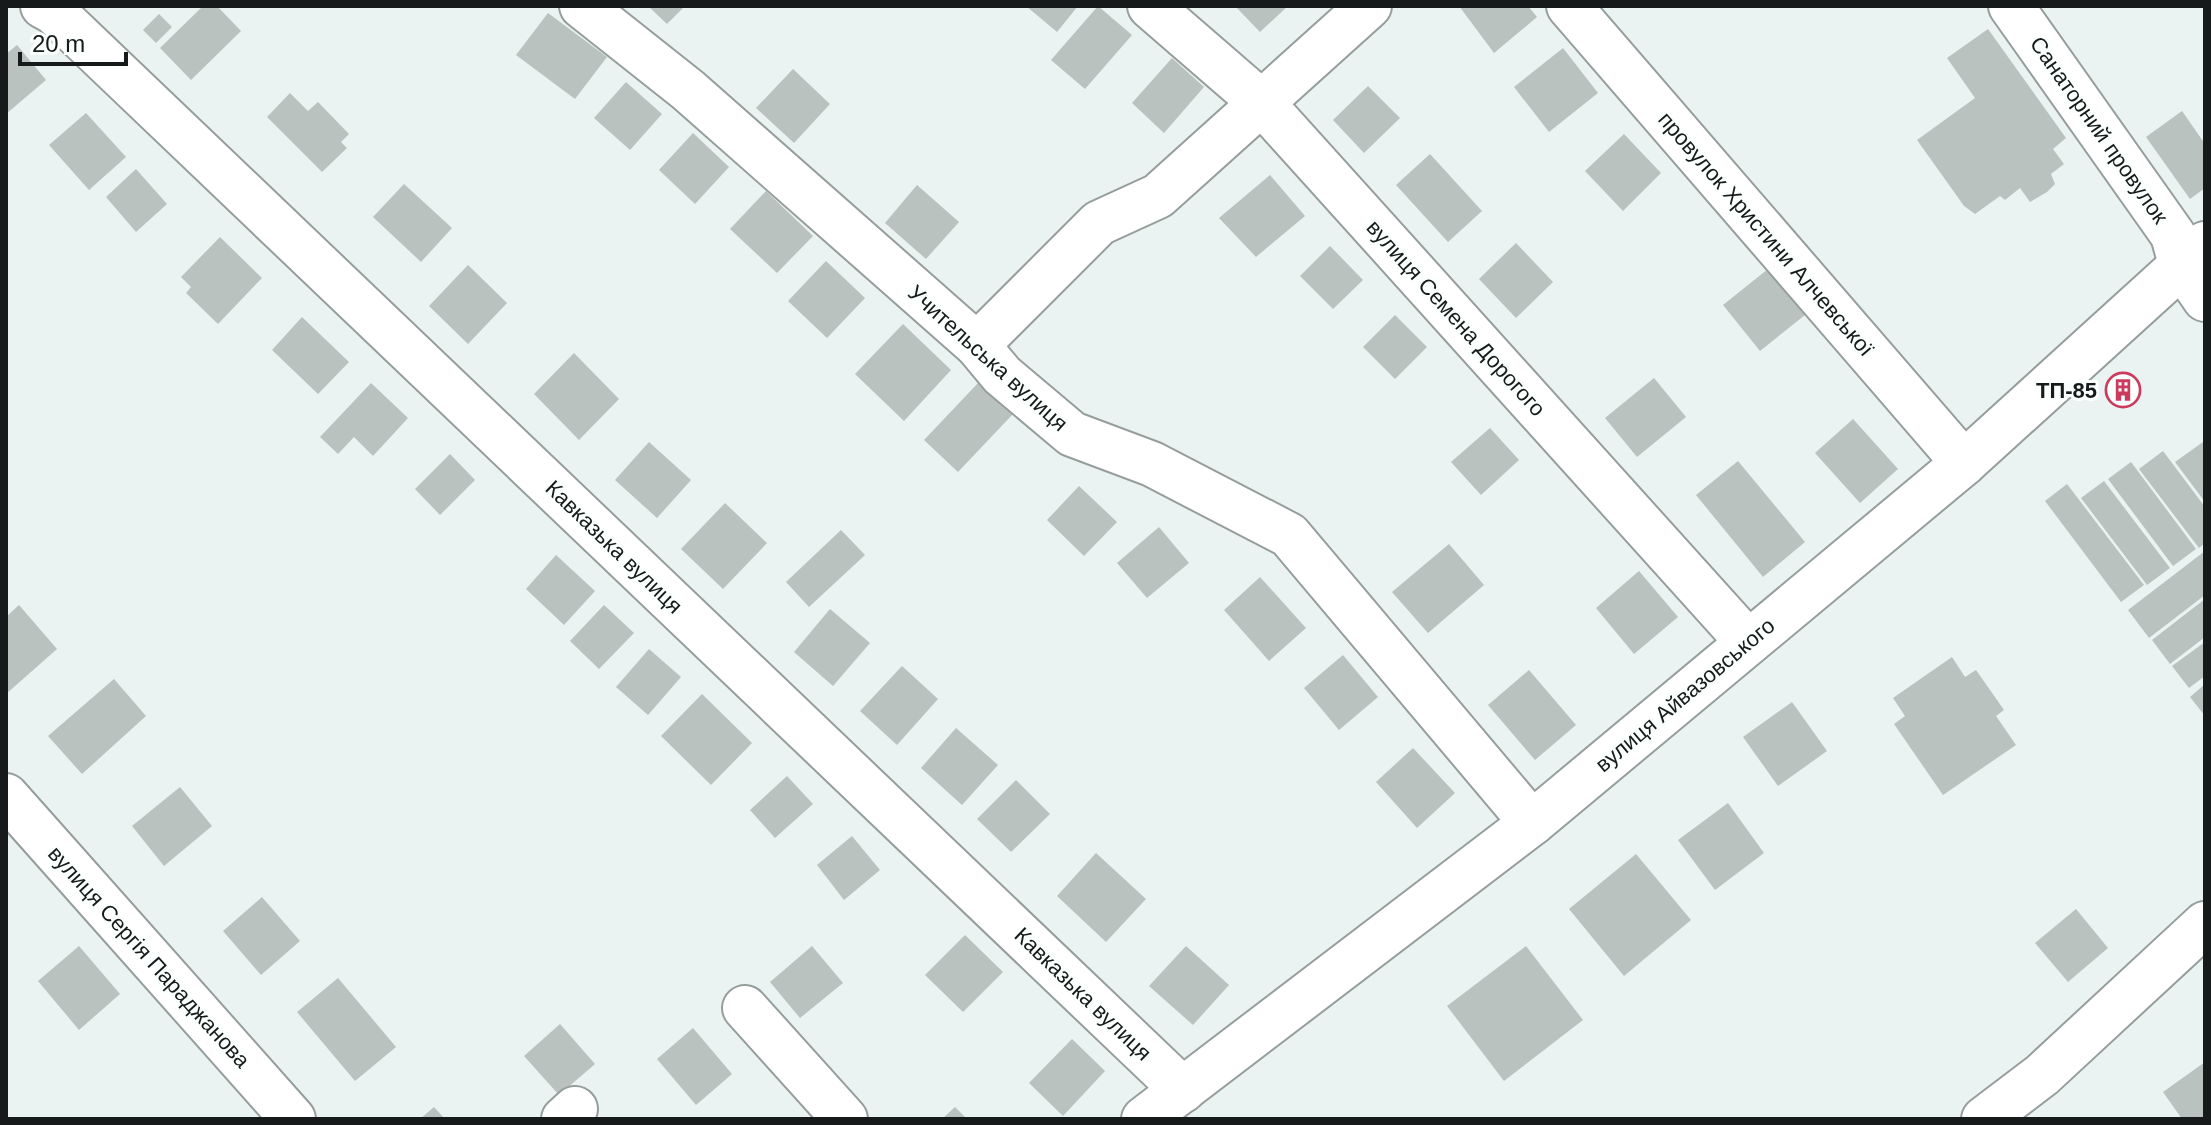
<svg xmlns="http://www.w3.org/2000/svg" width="2211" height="1125" font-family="Helvetica,sans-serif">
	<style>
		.building { fill: #bac2c0 }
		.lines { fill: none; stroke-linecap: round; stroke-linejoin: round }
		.minor-casing { stroke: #969e9c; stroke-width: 48 }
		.minor { stroke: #fff; stroke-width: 44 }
		.labels { text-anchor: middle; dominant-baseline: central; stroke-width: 6; stroke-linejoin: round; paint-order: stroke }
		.street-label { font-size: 22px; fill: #171a1a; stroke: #fbfffe }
		.poi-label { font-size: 22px; font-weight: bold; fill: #171a1a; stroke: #fbfffe; text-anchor: end }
	</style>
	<rect width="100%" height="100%" fill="#eaf3f1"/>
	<g class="building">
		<path d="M203,6h14l24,25 -50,49 -31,-32z"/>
		<path d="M648,6h37l-18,18z"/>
		<path d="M1026,6h52l-21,26z"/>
		<path d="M1098,6l34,29 -47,54 -34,-29z"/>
		<path d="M1235,6h53l-28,26z"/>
		<path d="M1459,6h69l9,11 -43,36z"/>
		<path d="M548,13l59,44 -32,42 -59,-44z"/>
		<path d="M159,14l13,13 -16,16 -13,-13z"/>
		<path d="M1988,29l78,109 -13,11 11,15 -13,10 4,10 -8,8 -17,10 -10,-14 -15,12 -5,-4 -25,18 -11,-8 -47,-66 58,-42 -28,-40z"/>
		<path d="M17,45l29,35 -40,34v-60z"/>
		<path d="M1563,48l35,45 -49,39 -35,-45z"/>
		<path d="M1172,58l32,29 -40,46 -32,-30z"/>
		<path d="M793,69l37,35 -36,39 -38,-35z"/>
		<path d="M626,82l36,32 -32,36 -36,-32z"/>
		<path d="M1368,86l32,32 -36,35 -31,-33z"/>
		<path d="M290,93l18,18 10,-9 31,32 -8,8 6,6 -25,24 -55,-55z"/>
		<path d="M2182,111l23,33v44l-15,11 -44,-62z"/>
		<path d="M86,113l40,44 -37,33 -40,-45z"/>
		<path d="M693,133l36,34 -34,37 -36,-34z"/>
		<path d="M1624,134l37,39 -38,38 -38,-40z"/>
		<path d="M1430,154l52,57 -34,31 -52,-57z"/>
		<path d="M136,169l31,35 -31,28 -30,-35z"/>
		<path d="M1270,175l35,41 -49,41 -37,-39z"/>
		<path d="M404,184l48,44 -31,34 -48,-45z"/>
		<path d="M917,185l42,37 -33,37 -41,-36z"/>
		<path d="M766,191l47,45 -36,37 -47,-44z"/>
		<path d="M220,237l42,41 -44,46 -32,-31 5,-6 -10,-10z"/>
		<path d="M1516,243l37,39 -37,36 -37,-39z"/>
		<path d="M1330,246l33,34 -30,29 -33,-33z"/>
		<path d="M826,261l39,37 -38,40 -39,-37z"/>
		<path d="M468,265l39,38 -39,41 -39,-38z"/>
		<path d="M1768,269l37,46 -45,36 -37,-46z"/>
		<path d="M1395,315l32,32 -32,32 -32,-32z"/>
		<path d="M302,317l47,45 -31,32 -46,-44z"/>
		<path d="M903,324l48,46 -47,51 -49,-47z"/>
		<path d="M574,353l45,46 -40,41 -45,-46z"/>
		<path d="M1654,378l32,39 -49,40 -32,-39z"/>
		<path d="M2124,380l9,9 -11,11 -9,-9z"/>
		<path d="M979,382l34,32 -55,58 -34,-32z"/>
		<path d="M371,383l37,35 -35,38 -19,-19 -16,17 -18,-17z"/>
		<path d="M1853,419l45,50 -38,34 -45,-50z"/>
		<path d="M1490,428l29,32 -38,35 -30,-33z"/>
		<path d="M649,442l42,38 -34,38 -42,-38z"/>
		<path d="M2203,442l2,3v57l-30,-40z"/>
		<path d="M2163,451l42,56v36l-6,5 -60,-79z"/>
		<path d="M450,454l25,26 -35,35 -25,-26z"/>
		<path d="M1738,461l67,81 -42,35 -67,-82z"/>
		<path d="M2131,462l65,87 -23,17 -65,-87z"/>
		<path d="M2104,481l66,87 -23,17 -66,-87z"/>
		<path d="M2067,484l77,101 -23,17 -76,-101z"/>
		<path d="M1079,486l38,36 -33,34 -37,-36z"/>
		<path d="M725,503l42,40 -44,46 -42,-40z"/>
		<path d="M1159,527l30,36 -42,35 -30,-35z"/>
		<path d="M841,530l24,25 -56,52 -23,-25z"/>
		<path d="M1449,544l35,41 -56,48 -36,-41z"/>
		<path d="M2205,551v44l-56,43 -21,-28z"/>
		<path d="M556,555l39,36 -31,34 -38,-36z"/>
		<path d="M1639,571l39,46 -44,37 -38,-46z"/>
		<path d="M1260,577l46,51 -37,33 -45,-51z"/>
		<path d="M2205,599v38l-35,27 -18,-24z"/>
		<path d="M19,605l38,44 -51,45v-77z"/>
		<path d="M604,605l30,28 -35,36 -29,-28z"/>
		<path d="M830,609l40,34 -37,43 -39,-34z"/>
		<path d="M2205,642v34l-16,12 -17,-22z"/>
		<path d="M649,649l32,28 -33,38 -32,-28z"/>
		<path d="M1343,655l35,42 -39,33 -35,-42z"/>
		<path d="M1952,657l13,20 11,-7 28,40 -8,6 20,29 -73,50 -49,-71 11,-8 -12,-18z"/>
		<path d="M902,666l36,33 -41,46 -37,-34z"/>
		<path d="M1529,670l47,55 -41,35 -47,-55z"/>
		<path d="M114,679l32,37 -64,58 -34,-38z"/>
		<path d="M2205,684v32l-15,-19z"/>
		<path d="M702,694l50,49 -41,42 -50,-49z"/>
		<path d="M1792,702l35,49 -49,35 -35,-49z"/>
		<path d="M956,728l42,37 -36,40 -41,-37z"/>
		<path d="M1413,748l42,45 -38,35 -41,-46z"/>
		<path d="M787,776l26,28 -38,34 -25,-28z"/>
		<path d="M1016,780l34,34 -39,38 -34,-33z"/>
		<path d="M180,787l32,39 -48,40 -32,-40z"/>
		<path d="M1728,803l36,50 -49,37 -37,-50z"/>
		<path d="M852,836l28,34 -36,30 -27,-35z"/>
		<path d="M1096,853l50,46 -40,43 -49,-46z"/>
		<path d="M1636,854l55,66 -67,56 -55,-67z"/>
		<path d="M262,897l38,44 -39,34 -38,-44z"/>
		<path d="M2076,909l32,39 -40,34 -33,-39z"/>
		<path d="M965,935l38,37 -40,40 -38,-37z"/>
		<path d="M79,946l41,48 -41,36 -41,-49z"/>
		<path d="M812,946l31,37 -43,35 -30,-36z"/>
		<path d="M1186,946l43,39 -36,40 -44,-39z"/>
		<path d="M1526,946l57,74 -79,61 -57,-75z"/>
		<path d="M338,978l58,69 -41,34 -58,-69z"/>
		<path d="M560,1024l35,40 -36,31 -35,-39z"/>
		<path d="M693,1028l39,46 -36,31 -39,-46z"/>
		<path d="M1072,1039l33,32 -42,45 -34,-33z"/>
		<path d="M2205,1062v57h-23l-19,-27z"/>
		<path d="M434,1107l11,12h-25z"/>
		<path d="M955,1107l12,12h-25z"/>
	</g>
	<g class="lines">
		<g class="minor-casing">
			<g id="minor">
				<path d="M43,6l11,6 1129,1078"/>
				<path d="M582,6l106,84 289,255 25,30 70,59 80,30 137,71 243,288"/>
				<path d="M1150,6l112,97 486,539"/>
				<path d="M1569,6l395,457"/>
				<path d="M2011,6l162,229 8,29 24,35"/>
				<path d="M977,345l122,-122 59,-27 211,-190"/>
				<path d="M6,796l287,323"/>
				<path d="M745,1008l100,111"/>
				<path d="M564,1119l11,-10"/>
				<path d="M1144,1119l388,-296 432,-360 241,-219"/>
				<path d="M1984,1119l58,-44 163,-151"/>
			</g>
		</g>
		<use href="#minor" class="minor"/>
	</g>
	<defs>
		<g id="building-ring" transform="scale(1.8)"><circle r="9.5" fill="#fbfffe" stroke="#cb3b5e" stroke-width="1.5"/><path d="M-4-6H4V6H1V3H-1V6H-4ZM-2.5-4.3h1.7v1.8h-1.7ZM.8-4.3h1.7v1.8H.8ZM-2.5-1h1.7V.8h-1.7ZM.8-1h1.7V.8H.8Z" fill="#cb3b5e"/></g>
	</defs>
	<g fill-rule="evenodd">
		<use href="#building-ring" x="2123" y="390"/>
	</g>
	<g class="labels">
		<g class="street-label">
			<text transform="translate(2099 130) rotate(55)">Санаторний провулок</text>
			<text transform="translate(1766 234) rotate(49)">провулок Христини Алчевської</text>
			<text transform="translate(1456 318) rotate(48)">вулиця Семена Дорогого</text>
			<text transform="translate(988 358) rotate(42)">Учительська вулиця</text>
			<text transform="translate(614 547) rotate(44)">Кавказька вулиця</text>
			<text transform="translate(1685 695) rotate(-40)">вулиця Айвазовського</text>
			<text transform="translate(149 957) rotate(48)">вулиця Сергія Параджанова</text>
			<text transform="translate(1083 994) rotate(44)">Кавказька вулиця</text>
		</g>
		<g class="poi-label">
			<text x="2097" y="390">ТП-85</text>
		</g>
	</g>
	<rect width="2211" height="1125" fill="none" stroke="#171a1a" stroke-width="16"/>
	<path d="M20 52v12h106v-12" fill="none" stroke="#171a1a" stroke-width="4"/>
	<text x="32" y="52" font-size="24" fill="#171a1a" stroke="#fbfffe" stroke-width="6" paint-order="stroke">20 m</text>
</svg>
